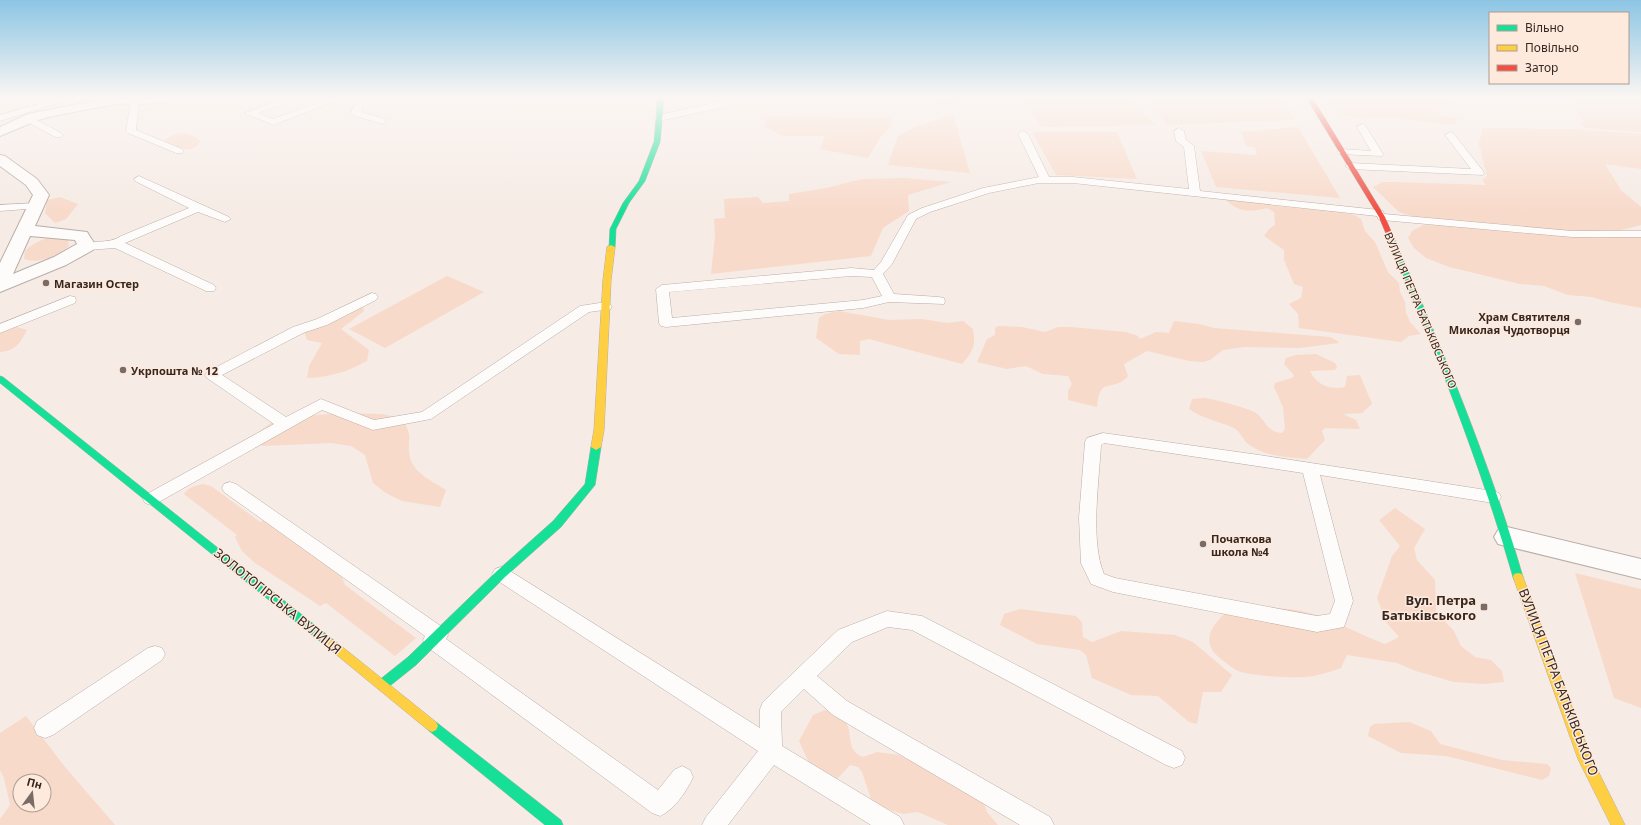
<svg xmlns="http://www.w3.org/2000/svg" width="1641" height="825" font-family="'Noto Sans',sans-serif">
	<style>
		.green { fill: #f8daca; fill-rule: evenodd }
		.lines { fill: none; stroke-linecap: round; stroke-linejoin: round }
		.lane-casing { stroke: #b8aea7; stroke-width: 1 }
		.street-casing { stroke: #b8aea7; stroke-width: 2 }
		.fast-casing { stroke: #b8aea7; stroke-width: 1 }
		.slow-casing { stroke: #b8aea7; stroke-width: 1 }
		.jam-casing { stroke: #b8aea7; stroke-width: 1 }
		.lane { fill: #fefcfb; fill-rule: evenodd }
		.street { fill: #fefcfb; fill-rule: evenodd }
		.fast { fill: #16e098; fill-rule: evenodd }
		.slow { fill: #ffcf43; fill-rule: evenodd }
		.jam { fill: #f24e42; fill-rule: evenodd }
		.poi-dot { fill: #796c66; stroke: #fee9dd; stroke-width: 1.5 }
		.labels { text-anchor: middle; dominant-baseline: central; stroke-width: 3; stroke-linejoin: round; paint-order: stroke }
		.poi-label { font-size: 11px; font-weight: bold; fill: #352821; stroke: #fee9dd; text-anchor: start }
		.street-label { font-size: 11px; fill: #352821; stroke: #fee9dd }
		.near-poi-label { font-size: 13px; font-weight: bold; fill: #352821; stroke: #fee9dd; text-anchor: end }
		.near-street-label { font-size: 13px; fill: #352821; stroke: #fee9dd }
	</style>
	<rect width="100%" height="100%" fill="#f6ebe5"/>
	<g class="green">
		<path d="M886,97h82l-17,8z"/>
		<path d="M1022,97h105l29,28 -114,2z"/>
		<path d="M1143,97h138l13,23 -126,5z"/>
		<path d="M1326,97h108l28,8 -28,5 7,5 16,3 -1,6 -8,1 -57,-8 -33,1 -20,-4 -12,-14z"/>
		<path d="M1559,97h82v35l-56,-4 -6,-5 5,-2 -8,-11 4,-6z"/>
		<path d="M953,114l17,59 -82,-8 10,-29 17,-9z"/>
		<path d="M767,116l124,1 1,9 -11,10 -13,22 -48,-9 5,-13h-41l-20,-9z"/>
		<path d="M1298,127l42,71 -124,-11 -15,-36 56,4 -2,-8 -9,-1 -5,-14z"/>
		<path d="M1483,128l87,1 71,5v35l-36,-5 16,26 20,17v18l-20,5 -57,2 -145,-14 -20,-6 -26,-25 9,-5h11l93,3 -4,-5 5,-4 -8,-32z"/>
		<path d="M1032,132h85l20,47 -81,-4z"/>
		<path d="M183,133c7,1 12,3 17,8 -8,16 -24,5 -36,-1l9,-5z"/>
		<path d="M905,178l46,4 -43,13 1,16 -26,17 -12,28 -160,18 4,-38 -1,-17 11,-1 -1,-19 34,-2 5,6 26,-2v-7l37,-6 36,-9z"/>
		<path d="M60,197l18,7 -12,15 -11,4 -10,-10 2,-13z"/>
		<path d="M1224,199l87,8 44,8 6,4 4,12 10,11 13,30 11,11 1,9 5,10 1,11 4,9 11,12 -12,2 -8,6 -102,-14 -1,-14 -9,-10 12,-6 2,-11 -9,-3 -10,-24v-10l-20,-14 5,-7 6,-4 -1,-13 -7,-4c-20,5 -27,4 -43,-9z"/>
		<path d="M1423,225l40,1 137,12 8,-3 33,-3v76l-32,-6 -17,-5 -24,-2 -24,-9 -24,-2 -71,-17 -23,-9 -12,-10 -6,-10 4,-7z"/>
		<path d="M57,237l11,3 1,6c-13,11 -28,18 -45,13l1,-8c8,-8 20,-14 32,-14z"/>
		<path d="M447,276l37,16 -99,56 -36,-19z"/>
		<path d="M362,302l2,9 -23,18 28,21 -2,11c-20,11 -37,16 -60,17l2,-12 13,-23 -15,-3 -3,-10z"/>
		<path d="M839,311l50,9 33,-1 25,4 16,-2 10,8c3,17 0,22 -11,35l-93,-25 -9,2v14l-21,-1 -23,-16 3,-20 6,-4z"/>
		<path d="M1174,321l25,3 15,4 116,9 6,3 3,3 -40,5 -55,-1 -21,3 -13,10 -7,2 -14,-1 -42,-10 -23,13 4,12c-16,18 -28,-2 -31,31l-29,-7v-9l4,-7 -4,-8 -25,-2 -17,-8 -19,3 -30,-7 10,-23 8,-4v-7l3,-2 24,1 23,5 13,-5h13l55,5 12,4 2,3 16,-7 13,1z"/>
		<path d="M14,326l13,4c-7,13 -11,21 -27,22v-19z"/>
		<path d="M1316,354l19,9 2,4 -2,3 -25,1c5,13 21,20 35,16l2,-11 13,-1 12,29 -10,9 -19,1 13,6 4,9 -35,-1 -3,3 3,9 -18,19c-21,-2 -42,-2 -59,-15 -5,-4 -8,-13 -14,-16 -16,-7 -31,-9 -45,-19l3,-10c4,0 9,-1 12,-1 10,1 44,10 52,15 10,8 11,19 26,20l3,-4 -2,-22 -9,-20 1,-4 17,-5 2,-3 -10,-11 2,-6 10,-3z"/>
		<path d="M340,413l42,1 19,4c14,19 5,20 9,39 3,16 24,25 36,33l-6,17 -38,-6 -16,-8 -13,-10 -8,-28 -14,-9 -20,-3 -69,3 -11,-9 20,-14 24,-6z"/>
		<path d="M203,484l8,2 49,36 6,-3 74,53 5,13 71,53 -21,18 -69,-53 -6,3 -65,-43 -13,-12 -7,-14 2,-2 -53,-41c5,-7 10,-8 19,-10z"/>
		<path d="M1395,508l30,21 -11,19 3,12 18,20 1,32 18,19 7,15 14,11 16,3 11,11 2,11 -20,2 -30,-2 -38,-11 -19,-8 -50,-8 -6,13c-12,4 -23,8 -36,9 -14,1 -54,-1 -67,-6 -4,-2 -9,-6 -13,-9 -23,-15 -19,-31 0,-49 23,-2 48,-7 71,-3 31,5 59,23 89,34l14,-7 -13,-15 -9,-24 15,-42 8,-10 -21,-26z"/>
		<path d="M1575,573l66,16v119l-27,-10z"/>
		<path d="M1020,609l56,7 6,6 1,15 9,5 29,-11 54,4 18,7 39,33 -11,17h-18l-6,32 -8,-2 -31,-26 -27,-1 -39,-17 -6,-23 -6,-5 -43,-6 -37,-19 4,-11z"/>
		<path d="M825,710c40,10 13,37 38,47l14,-5 22,3 75,36 8,7 5,14 11,13h-50l-30,-13 -15,2 -22,-7 -10,-8 -9,-27 -4,-5 -8,-2 -13,14 -28,-16 -10,-22 14,-26z"/>
		<path d="M26,716l39,51 50,58h-115v-6l10,-14 -6,-27 -4,-8v-37zM20,781h24v24h-24z"/>
		<path d="M1409,722l22,9 9,13 62,16 45,4 4,4 -2,8 -7,4 -96,-24 -45,-3 -33,-17 2,-9 4,-3z"/>
	</g>
	<g class="lines">
		<g class="lane-casing">
			<g id="lane">
				<path d="M64,97h12l-76,24v-6z"/>
				<path d="M289,97h11l-42,16 15,6 61,-22h11l-72,28 -28,-12z"/>
				<path d="M358,97h8l-5,15 24,7v4l-3,1 -29,-9 -2,-2z"/>
				<path d="M742,97h12l-34,11 -61,13 -5,-3 5,-3z"/>
				<path d="M135,98l4,3 -3,29 46,19 2,2 -2,2h-6l-48,-20 -2,-2 5,-30z"/>
				<path d="M29,116l32,17 2,2 -2,2h-6l-29,-16 -2,-2z"/>
				<path d="M1362,124l3,1 18,29 -1,2 -43,-2 -2,-2 2,-2 3,-1 29,2 -14,-24z"/>
				<path d="M1179,128l5,3 2,9 8,6 6,45 179,19 4,1 1,3 188,17h69v6h-69l-190,-17 -4,-1 -1,-3 -304,-33h-34l-50,10 -59,19 -14,7 -24,45 -9,10 11,20 45,3 5,1 1,3 -1,3 -55,-2 -26,6 -197,19 -5,-1 -2,-3 -3,-34 6,-4 189,-17 23,2 7,-8 27,-47 14,-7 61,-20 56,-11 -21,-43 2,-2 3,-1 5,3 21,43h24l116,12 -5,-42 -8,-6 -2,-10zM851,276l21,1 10,19 -19,4 -191,18 -3,-26z"/>
				<path d="M1450,132l3,1 30,38 1,2 -1,2 -133,-6 -5,-3 5,-3 121,6 -26,-34z"/>
				<path d="M139,176l90,41 2,2 -6,3 -27,-10 -73,31 89,42 2,3 -2,3h-8l-91,-43 -28,2 -6,-4c6,-7 28,-1 40,-10l68,-28 -54,-27 -1,-2z"/>
				<path d="M36,203l4,1 1,2 -1,2 -40,3v-6z"/>
				<path d="M372,293l4,1 2,3 -2,3 -49,25 -24,8 -81,42 64,42 35,-18 53,21 48,-8 158,-106 26,-4 6,4 -1,3 -22,3 -158,107 -58,11 -51,-20 -165,93 -6,2 -6,-2 -2,-4 2,-4 129,-71 -67,-46 -2,-3 2,-3 86,-45 24,-8z"/>
				<path d="M70,296l5,1 1,3 -1,3 -75,30v-9z"/>
				<path d="M1103,433l156,22 234,36 6,2 2,4 -2,4 -6,2 -173,-28 33,126 -9,26 -27,5 -204,-40 -22,-8 -10,-21 -2,-45 6,-76 2,-4zM1104,443l199,30 32,128 -5,13 -13,2 -202,-38 -11,-4c-14,-32 -5,-93 -3,-129z"/>
				<path d="M230,482l6,2 209,145 3,6 -2,4 212,151 16,-20 8,-4 8,4 3,7c-6,14 -19,33 -33,39l-8,-3 -226,-167 -3,-6 2,-4 -201,-144 -2,-4 2,-4z"/>
				<path d="M501,567l6,2 253,159v-19l3,-7 75,-72 49,-19 35,5 260,135 3,7 -3,7 -8,3 -8,-3 -254,-135 -24,-3 -36,15 -35,34 30,25 203,116 4,8h-34l-187,-110 -29,-26 -23,23 1,34 118,71 4,8h-33l-97,-60 -46,60h-26l4,-8 52,-66 -263,-172 -3,-5 3,-5z"/>
				<path d="M155,646l7,2 3,6 -3,6 -109,75 -8,3 -8,-3 -3,-7 3,-7 111,-73z"/>
			</g>
		</g>
		<g class="street-casing">
			<g id="street">
				<path d="M114,97h60l-6,4 -33,4 -14,-2 -68,13 -15,4 -38,16v-9l28,-13z"/>
				<path d="M0,155l5,1 32,23 12,16 -14,31 52,6 9,14 -3,4 -27,15 -66,27v-29l33,-68 -7,-10 -26,-19zM30,236l45,4 2,4 -23,13 -41,17z"/>
				<path d="M1507,527l134,32v20l-143,-35 -4,-7 4,-7z"/>
			</g>
		</g>
		<g class="fast-casing">
			<g id="fast">
				<path d="M658,97h6l-4,45 -15,39 -16,22 -13,26 -1,18 -4,2 -2,-1 1,-19 13,-26 16,-22 15,-39z"/>
				<path d="M1390,234l3,2c49,112 96,224 130,341l-1,3 -4,1 -4,-1 -1,-3c-34,-117 -79,-229 -126,-341z"/>
				<path d="M0,376l3,1 332,264 2,3 -2,3 -4,2 -4,-2 -327,-264z"/>
				<path d="M596,444l5,3 -6,38 -34,42 -56,50 -89,88 -30,24 -4,1 -4,-1 -2,-4 2,-4 30,-24 89,-86 56,-50 32,-37 6,-37z"/>
				<path d="M432,720l4,2 125,98 2,5h-18l-117,-95 -2,-4 2,-4z"/>
			</g>
		</g>
		<g class="slow-casing">
			<g id="slow">
				<path d="M611,245l4,2 -4,33 -7,150 -3,17 -5,3 -5,-3 3,-17 9,-150 4,-33z"/>
				<path d="M1518,573l4,1 1,3 68,180 34,68h-14l-33,-66 -65,-182 1,-3z"/>
				<path d="M331,639l4,2 101,81 2,4 -2,4 -4,2 -4,-2 -101,-83 -2,-3 2,-3z"/>
			</g>
		</g>
		<g class="jam-casing">
			<path id="jam" d="M1306,97h6l73,120 8,19 -1,1 -2,1 -3,-2 -8,-19z"/>
		</g>
		<use href="#lane" class="lane"/>
		<use href="#street" class="street"/>
		<use href="#fast" class="fast"/>
		<use href="#slow" class="slow"/>
		<use href="#jam" class="jam"/>
	</g>
	<linearGradient id="sky" x2="0" y2="1"><stop stop-color="#8cc5e4"/><stop offset="0.46" stop-color="#fbf6f3"/><stop offset="1" stop-color="#fbf6f3" stop-opacity="0"/></linearGradient>
	<rect width="1641" height="212" fill="url(#sky)"/>
	<g class="poi-dot">
		<circle cx="46" cy="283" r="4"/>
		<circle cx="1578" cy="322" r="4"/>
		<circle cx="123" cy="370" r="4"/>
		<circle cx="1203" cy="544" r="4"/>
		<rect x="1480" y="603" width="8" height="8" rx="2"/>
	</g>
	<g class="labels">
		<g class="poi-label">
			<text x="54" y="283">Магазин Остер</text>
			<text x="1570" y="316" text-anchor="end">Храм Святителя<tspan x="1570" dy="13">Миколая Чудотворця</tspan></text>
			<text x="131" y="370">Укрпошта № 12</text>
			<text x="1211" y="538">Початкова<tspan x="1211" dy="13">школа №4</tspan></text>
		</g>
		<g class="street-label">
			<text transform="translate(1421 310) rotate(67)">ВУЛИЦЯ ПЕТРА БАТЬКІВСЬКОГО</text>
		</g>
		<g class="near-poi-label">
			<text x="1476" y="600">Вул. Петра<tspan x="1476" dy="15">Батьківського</tspan></text>
		</g>
		<g class="near-street-label">
			<text transform="translate(278 601) rotate(39)">ЗОЛОТОГІРСЬКА ВУЛИЦЯ</text>
			<text transform="translate(1559 682) rotate(69)">ВУЛИЦЯ ПЕТРА БАТЬКІВСЬКОГО</text>
		</g>
	</g>
	<rect x="1489" y="12" width="140" height="72" fill="#fee9dd" stroke="#ae9c92"/>
	<rect x="1497" y="25" width="20" height="6" fill="#16e098" stroke="#ae9c92"/>
	<text x="1525" y="32" font-size="12" fill="#352821">Вільно</text>
	<rect x="1497" y="45" width="20" height="6" fill="#ffcf43" stroke="#ae9c92"/>
	<text x="1525" y="52" font-size="12" fill="#352821">Повільно</text>
	<rect x="1497" y="65" width="20" height="6" fill="#f24e42" stroke="#ae9c92"/>
	<text x="1525" y="72" font-size="12" fill="#352821">Затор</text>
	<g transform="translate(32 793) rotate(15)"><circle r="19" fill="#fee9dd" stroke="#ae9c92"/>
	<path d="M0-3L7 15L0 10L-7 15Z" fill="#796c66"/>
	<text y="-6" font-size="11" font-weight="bold" text-anchor="middle" fill="#352821">Пн</text>
	</g>
</svg>
